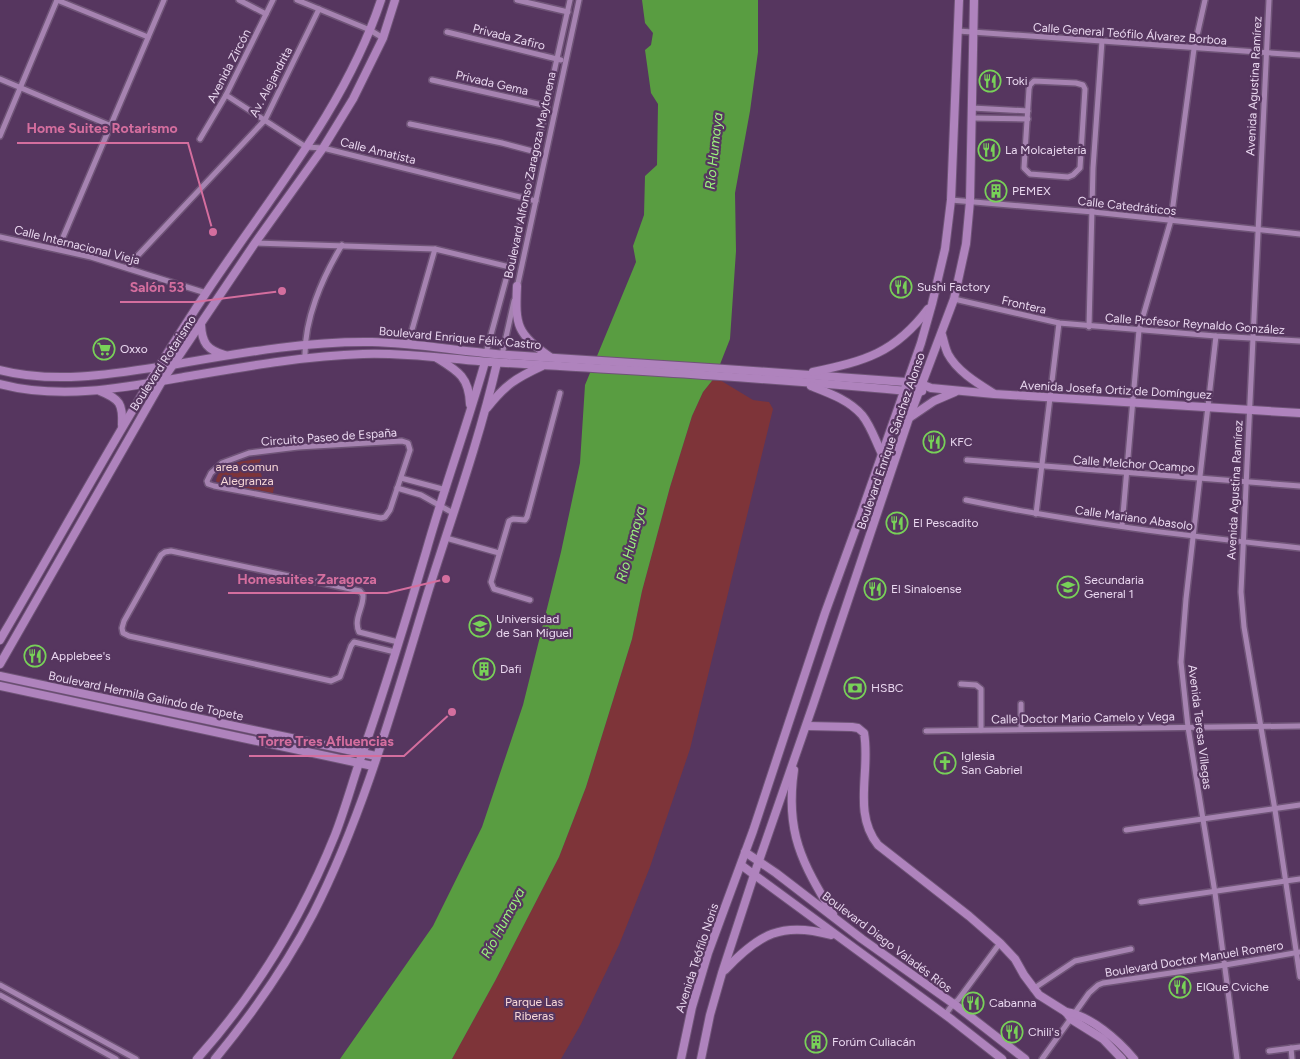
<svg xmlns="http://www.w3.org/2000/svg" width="1300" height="1059" font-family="Figtree,sans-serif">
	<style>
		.green { fill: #7e3439 }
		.water { fill: #599d41 }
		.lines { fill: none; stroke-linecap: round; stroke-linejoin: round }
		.street-casing { stroke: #6f5477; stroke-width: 8 }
		.secondary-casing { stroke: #6f5477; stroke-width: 10 }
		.street { stroke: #a683b1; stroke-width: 5 }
		.secondary { stroke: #af83bd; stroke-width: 8 }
		.labels { text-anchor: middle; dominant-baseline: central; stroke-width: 4.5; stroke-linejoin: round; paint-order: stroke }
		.street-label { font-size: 12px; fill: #ead8f0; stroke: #56365f }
		.poi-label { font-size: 12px; fill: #ead8f0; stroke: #56365f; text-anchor: start }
		.park-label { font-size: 12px; fill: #f7d7d7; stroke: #56365f }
		.water-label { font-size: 14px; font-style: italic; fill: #9bf37e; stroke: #56365f }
		.leader { fill: none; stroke: #d46e9e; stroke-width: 2 }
		.callout-dot { fill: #d46e9e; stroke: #56365f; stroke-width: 2 }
		.callout-label { font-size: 14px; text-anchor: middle; font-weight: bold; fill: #d46e9e; stroke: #56365f; stroke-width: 4.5; stroke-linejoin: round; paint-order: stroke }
	</style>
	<rect width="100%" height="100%" fill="#56365f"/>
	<g class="green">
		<path d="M715,377l38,23 16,2 4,7 -83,340 -40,118 -31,78 -38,79 -20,35h-109l43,-78 64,-124 27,-70 46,-148 10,-48 28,-104 22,-71 11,-24z"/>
		<path d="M261,459l-2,5 4,18 12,-1 -2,12 -56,-11 -1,-1c3,-19 29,-20 45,-22z"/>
	</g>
	<path class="water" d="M642,0h116v52l-8,59 -15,82 1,58 -6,88 -15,38 -12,15 -11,24 -22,71 -28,104 -10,48 -46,148 -27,70 -64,124 -43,78h-112l93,-133 49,-99 41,-122 38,-153 19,-89 5,-78 51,-123 -3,-16 11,-31 1,-39 12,-11 1,-61 -7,-11 -6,-43 6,-5 2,-12 -8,-10z"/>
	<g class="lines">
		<g class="street-casing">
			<g id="street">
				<path d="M57,0l91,37"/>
				<path d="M239,0l27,14"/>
				<path d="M297,0l73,30 13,8"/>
				<path d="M517,0l51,12"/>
				<path d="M1269,0l-28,592 3,35 31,183 25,167"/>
				<path d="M958,31l342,24"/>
				<path d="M447,32l114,28"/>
				<path d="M0,79l109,46"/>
				<path d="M432,80l115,26"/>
				<path d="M1034,81l42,2 7,2 2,4 -5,79 -7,7 -5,2 -38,-3 -6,-6 5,-79 1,-4z"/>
				<path d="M226,95l80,52 17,1 213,53"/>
				<path d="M972,108l56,3"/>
				<path d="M972,118l56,1"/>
				<path d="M410,124l92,19 34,9"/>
				<path d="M0,136l57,-136"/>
				<path d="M200,139l26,-44 47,-95"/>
				<path d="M951,200l142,12 207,22"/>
				<path d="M0,237l91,20 115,36"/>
				<path d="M255,243l180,6 75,18"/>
				<path d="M58,249l106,-249"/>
				<path d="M127,267l138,-147 54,-111"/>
				<path d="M517,288l62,-288"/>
				<path d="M954,299l105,24 157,13 84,5"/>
				<path d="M1089,327l4,-159 9,-127"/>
				<path d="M1216,336l-30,263 -5,63 7,65 27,166 22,166"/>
				<path d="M408,344l27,-95"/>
				<path d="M486,353l31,-114 53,-239"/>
				<path d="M502,355l12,-54"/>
				<path d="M305,358c-1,-38 17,-80 37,-113"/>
				<path d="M402,441l6,2 2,7 -20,60 -5,7 -4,1 -167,-32 -6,-2 -1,-3 4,-8 11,-10 27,-10 49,-6z"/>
				<path d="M967,460l333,26"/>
				<path d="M401,478l45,12"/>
				<path d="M397,488l24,7 32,18"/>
				<path d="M966,500c110,23 222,36 334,48"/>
				<path d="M1036,514l23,-191"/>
				<path d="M1122,526l17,-196 32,-110 23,-171 11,-49"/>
				<path d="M446,538l53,15"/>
				<path d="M530,600l-36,-11 -3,-7 18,-61 4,-2 12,1 2,-3 33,-124"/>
				<path d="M395,652l-41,-10 -3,4 -11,31 -9,4 -202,-45 -6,-3 -1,-5 2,-7 37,-66 4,-3 6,-1 189,40 3,4c1,12 -10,24 -4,37l39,10"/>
				<path d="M961,684l15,1 5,4v41"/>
				<path d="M1021,729v-25"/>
				<path d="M926,731l374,-5"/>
				<path d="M1126,830l174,-25"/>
				<path d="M1141,902l159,-23"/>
				<path d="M0,985l136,74"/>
				<path d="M1033,989l42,-28 56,-12"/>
				<path d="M0,995l116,64"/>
				<path d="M945,1015l8,-11 5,-4 42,-57"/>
				<path d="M1291,1048l1,11"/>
				<path d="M1269,1051l31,-4"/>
				<path d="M1042,1059l47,-66 9,-8 5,-2 122,-18 75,-13"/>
			</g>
		</g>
		<g class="secondary-casing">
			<g id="secondary">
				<path d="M517,286c-2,41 0,47 33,71"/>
				<path d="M201,325c1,18 6,25 24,30"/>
				<path d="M942,335c2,6 3,13 6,19 9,17 29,29 45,39"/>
				<path d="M437,358c21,13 32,19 33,46"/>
				<path d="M0,370c58,15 119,3 177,-6 64,-11 130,-23 195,-22 46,1 91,10 137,13 132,8 265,17 397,27l15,2 10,4 63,6 306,19"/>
				<path d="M813,372c52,-11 82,-19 115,-63"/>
				<path d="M0,384c61,16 123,4 184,-7 59,-10 119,-21 179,-23 48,-2 96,7 143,9 138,8 275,16 412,29l4,-1"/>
				<path d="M811,386c18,7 38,14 51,29 9,11 14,27 20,39"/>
				<path d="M100,391c20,8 23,13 22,34"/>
				<path d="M487,408c18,-23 29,-30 55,-42"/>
				<path d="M909,418l25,-17 21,-9"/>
				<path d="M0,640c68,-116 131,-234 206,-347 62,-94 139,-184 175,-293"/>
				<path d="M0,664l162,-283 93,-138 68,-95 30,-49 30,-61 12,-38"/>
				<path d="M0,676l376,80"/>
				<path d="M0,686l373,80"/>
				<path d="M807,726l45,1 6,1 6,5c7,37 -12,80 14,112l91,71 31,27 15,16 9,16 15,20 27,17 5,7 32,20 19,20"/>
				<path d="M794,770c-9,62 8,93 39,144"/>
				<path d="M745,852l31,21 86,66 96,68 67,52"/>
				<path d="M741,865l210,154 51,40"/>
				<path d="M725,970c34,-36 57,-49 106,-35"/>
				<path d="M1066,1012c25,4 52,28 68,47"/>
				<path d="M197,1059c58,-65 105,-142 138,-224 9,-23 16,-48 24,-72 25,-70 46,-140 67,-211 18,-64 41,-126 59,-190"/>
				<path d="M215,1059c37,-45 71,-93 98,-145 51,-100 82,-214 115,-322 24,-76 51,-151 69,-229"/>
				<path d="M681,1059l11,-52 16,-54 45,-122 72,-218 36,-99 60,-171 11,-39 13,-55 6,-49 8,-200"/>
				<path d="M701,1059l9,-44 12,-42 32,-98 59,-170 96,-287 45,-119 12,-55 4,-43 4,-201"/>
			</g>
		</g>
		<use href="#street" class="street"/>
		<use href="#secondary" class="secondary"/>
	</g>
	<defs>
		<g id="restaurant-ring" transform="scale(1.125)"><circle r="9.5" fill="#56365f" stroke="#78d158" stroke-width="1.5"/><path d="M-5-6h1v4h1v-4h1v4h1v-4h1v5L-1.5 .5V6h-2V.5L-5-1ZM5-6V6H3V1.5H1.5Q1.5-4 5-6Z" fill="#78d158"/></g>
		<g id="building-ring" transform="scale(1.125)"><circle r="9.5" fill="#56365f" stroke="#78d158" stroke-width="1.5"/><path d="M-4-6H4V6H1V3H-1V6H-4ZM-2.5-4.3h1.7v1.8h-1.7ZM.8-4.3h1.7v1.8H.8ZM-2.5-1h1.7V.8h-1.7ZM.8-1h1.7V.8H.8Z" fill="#78d158"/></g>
		<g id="supermarket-ring" transform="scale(1.125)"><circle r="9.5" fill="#56365f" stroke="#78d158" stroke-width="1.5"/><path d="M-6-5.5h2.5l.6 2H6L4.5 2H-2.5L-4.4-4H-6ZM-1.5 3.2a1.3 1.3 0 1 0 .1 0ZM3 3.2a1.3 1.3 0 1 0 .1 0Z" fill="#78d158"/></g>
		<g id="school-ring" transform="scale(1.125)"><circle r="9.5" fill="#56365f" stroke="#78d158" stroke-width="1.5"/><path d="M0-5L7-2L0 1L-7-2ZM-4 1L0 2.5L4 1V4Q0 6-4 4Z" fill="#78d158"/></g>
		<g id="university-ring" transform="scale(1.125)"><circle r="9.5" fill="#56365f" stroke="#78d158" stroke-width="1.5"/><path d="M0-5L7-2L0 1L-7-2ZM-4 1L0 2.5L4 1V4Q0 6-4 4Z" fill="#78d158"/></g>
		<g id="bank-ring" transform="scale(1.125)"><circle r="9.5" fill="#56365f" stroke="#78d158" stroke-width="1.5"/><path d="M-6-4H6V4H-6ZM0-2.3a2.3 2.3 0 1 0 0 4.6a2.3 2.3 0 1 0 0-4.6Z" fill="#78d158"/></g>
		<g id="church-ring" transform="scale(1.125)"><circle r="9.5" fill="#56365f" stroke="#78d158" stroke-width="1.5"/><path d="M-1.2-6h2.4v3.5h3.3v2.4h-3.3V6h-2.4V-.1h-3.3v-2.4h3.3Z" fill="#78d158"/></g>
	</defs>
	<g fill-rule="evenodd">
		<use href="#restaurant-ring" x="990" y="81"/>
		<use href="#restaurant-ring" x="989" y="150"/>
		<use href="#building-ring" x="996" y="191"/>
		<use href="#restaurant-ring" x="901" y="287"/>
		<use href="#supermarket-ring" x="104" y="349"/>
		<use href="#restaurant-ring" x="934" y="442"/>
		<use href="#restaurant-ring" x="897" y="523"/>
		<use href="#school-ring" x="1068" y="587"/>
		<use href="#restaurant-ring" x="875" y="589"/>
		<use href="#university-ring" x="480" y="626"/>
		<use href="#restaurant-ring" x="35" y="656"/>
		<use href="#building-ring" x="484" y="669"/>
		<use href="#bank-ring" x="855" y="688"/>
		<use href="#church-ring" x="945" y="763"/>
		<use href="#restaurant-ring" x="1180" y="987"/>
		<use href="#restaurant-ring" x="973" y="1003"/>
		<use href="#restaurant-ring" x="1012" y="1032"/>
		<use href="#building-ring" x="816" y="1042"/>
	</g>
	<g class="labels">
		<g class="street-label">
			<text transform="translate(1130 34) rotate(4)">Calle General Teófilo Álvarez Borboa</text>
			<text transform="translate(509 37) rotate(14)">Privada Zafiro</text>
			<text transform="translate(229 66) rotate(-63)">Avenida Zircón</text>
			<text transform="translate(271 82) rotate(-62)">Av. Alejandrita</text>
			<text transform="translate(492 83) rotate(13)">Privada Gema</text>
			<text transform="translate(1254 86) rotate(-87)">Avenida Agustina Ramírez</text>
			<text transform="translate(378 151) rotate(14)">Calle Amatista</text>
			<text transform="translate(530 175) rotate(-78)">Boulevard Alfonso Zaragoza Maytorena</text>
			<text transform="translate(1127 206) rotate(6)">Calle Catedráticos</text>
			<text transform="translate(77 245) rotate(14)">Calle Internacional Vieja</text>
			<text transform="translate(1024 305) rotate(13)">Frontera</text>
			<text transform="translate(1195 324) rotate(4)">Calle Profesor Reynaldo González</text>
			<text transform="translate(460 338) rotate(5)">Boulevard Enrique Félix Castro</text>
			<text transform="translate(163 363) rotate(-57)">Boulevard Rotarismo</text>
			<text transform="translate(1116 390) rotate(3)">Avenida Josefa Ortiz de Domínguez</text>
			<text transform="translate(329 437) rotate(-4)">Circuito Paseo de España</text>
			<text transform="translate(891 441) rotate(-71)">Boulevard Enrique Sánchez Alonso</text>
			<text transform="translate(1134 464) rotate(4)">Calle Melchor Ocampo</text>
			<text transform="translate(1235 490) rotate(-87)">Avenida Agustina Ramírez</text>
			<text transform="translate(1134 518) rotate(8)">Calle Mariano Abasolo</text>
			<text transform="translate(146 696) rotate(12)">Boulevard Hermila Galindo de Topete</text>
			<text transform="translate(1083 718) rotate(-1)">Calle Doctor Mario Camelo y Vega</text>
			<text transform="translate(1200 727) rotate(83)">Avenida Teresa Villegas</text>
			<text transform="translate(887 942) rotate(37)">Boulevard Diego Valadés Ríos</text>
			<text transform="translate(697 958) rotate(-72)">Avenida Teófilo Noris</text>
			<text transform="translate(1194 959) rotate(-9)">Boulevard Doctor Manuel Romero</text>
		</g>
		<g class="poi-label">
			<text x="1006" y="81">Toki</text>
			<text x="1005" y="150">La Molcajetería</text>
			<text x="1012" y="191">PEMEX</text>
			<text x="917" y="287">Sushi Factory</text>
			<text x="120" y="349">Oxxo</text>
			<text x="950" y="442">KFC</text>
			<text x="913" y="523">El Pescadito</text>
			<text x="1084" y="580">Secundaria<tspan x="1084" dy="14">General 1</tspan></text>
			<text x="891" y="589">El Sinaloense</text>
			<text x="496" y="619">Universidad<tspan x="496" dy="14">de San Miguel</tspan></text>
			<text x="51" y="656">Applebee's</text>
			<text x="500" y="669">Dafi</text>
			<text x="871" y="688">HSBC</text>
			<text x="961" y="756">Iglesia<tspan x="961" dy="14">San Gabriel</tspan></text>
			<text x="1196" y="987">ElQue Cviche</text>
			<text x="989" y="1003">Cabanna</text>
			<text x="1028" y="1032">Chili's</text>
			<text x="832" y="1042">Forúm Culiacán</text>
		</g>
		<g class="park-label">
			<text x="247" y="467">area comun<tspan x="247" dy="14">Alegranza</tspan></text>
			<text x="534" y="1002">Parque Las<tspan x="534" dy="14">Riberas</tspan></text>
		</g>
		<g class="water-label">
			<text transform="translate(714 151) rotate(-84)">Río Humaya</text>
			<text transform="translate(631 544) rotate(-75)">Río Humaya</text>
			<text transform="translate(503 923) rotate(-62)">Río Humaya</text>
		</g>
	</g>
	<path class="leader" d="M213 232L188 143H17M282 291L195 302H120M446 579L387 593H228M452 712L404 756H249"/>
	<g class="callout-dot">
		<circle cx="213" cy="232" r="5"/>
		<circle cx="282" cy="291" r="5"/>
		<circle cx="446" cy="579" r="5"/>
		<circle cx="452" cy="712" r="5"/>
	</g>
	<g class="callout-label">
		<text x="102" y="133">Home Suites Rotarismo</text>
		<text x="157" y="292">Salón 53</text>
		<text x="307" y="584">Homesuites Zaragoza</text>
		<text x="326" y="746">Torre Tres Afluencias</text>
	</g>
</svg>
